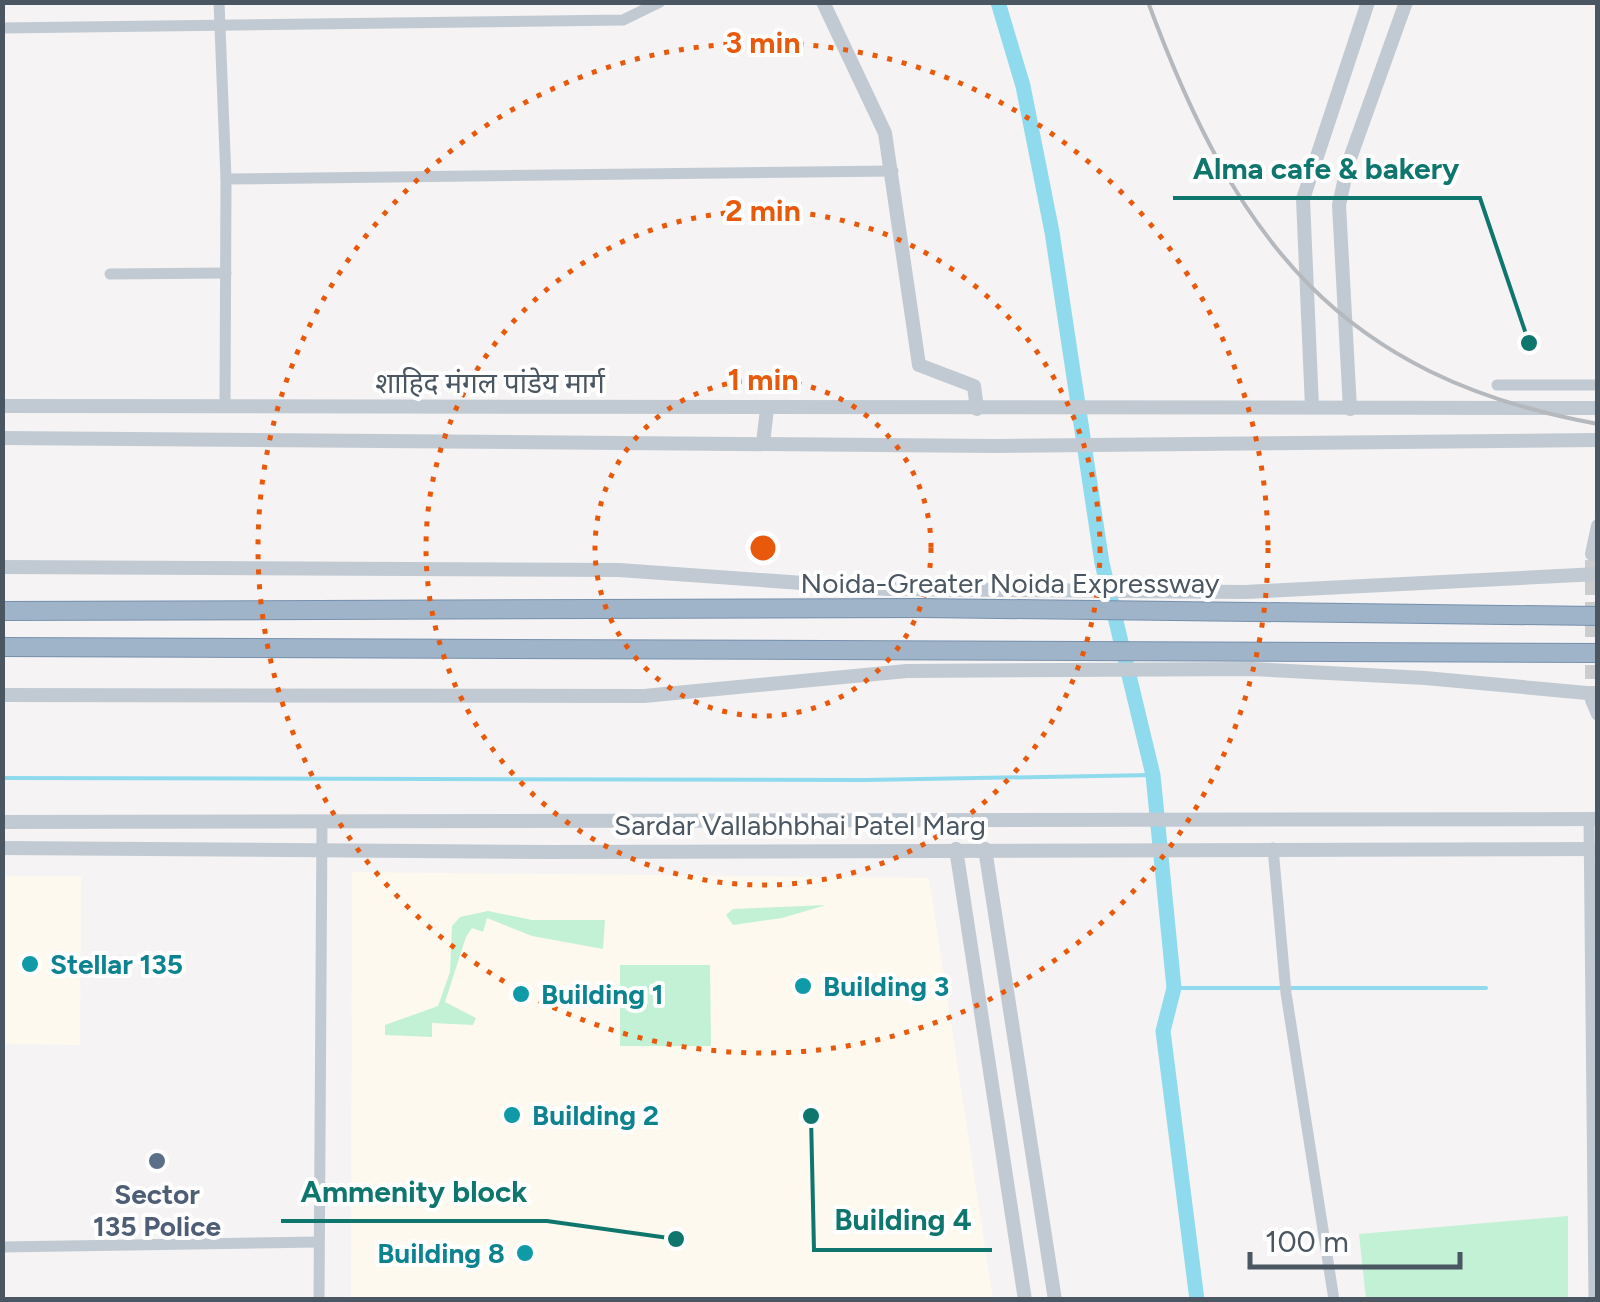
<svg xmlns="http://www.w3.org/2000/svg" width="1600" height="1302" font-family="Figtree,'Noto Sans Devanagari',sans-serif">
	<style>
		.commercial { fill: #fdf9ef }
		.green { fill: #c3f1d5 }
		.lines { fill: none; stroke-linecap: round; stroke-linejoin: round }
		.stream { stroke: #90daee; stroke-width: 4 }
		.canal { stroke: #90daee; stroke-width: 15 }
		.tertiary-tunnel { stroke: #caccce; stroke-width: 14; stroke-dasharray: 14 7; stroke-linecap: butt }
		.trunk-casing { stroke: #7690ad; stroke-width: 20 }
		.minor { stroke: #c1cad2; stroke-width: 11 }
		.tertiary { stroke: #c1cad2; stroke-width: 14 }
		.trunk { stroke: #9fb4c9; stroke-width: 18 }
		.rail { stroke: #b5b8bd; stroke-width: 4 }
		.ring { fill: none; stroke: #e8590c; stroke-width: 5; stroke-dasharray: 5 10 }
		.culture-dot { fill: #0f9aa8; stroke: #fff; stroke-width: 4 }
		.service-dot { fill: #5c6f8a; stroke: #fff; stroke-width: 4 }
		.labels { text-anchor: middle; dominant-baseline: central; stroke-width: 8; stroke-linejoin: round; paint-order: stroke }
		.street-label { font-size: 28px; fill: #4a5661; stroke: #fff }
		.culture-label { font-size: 28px; font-weight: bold; fill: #0d838f; stroke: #fff; text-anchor: start }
		.service-label { font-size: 28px; font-weight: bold; fill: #4e5e75; stroke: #fff }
		.centre { fill: #e8590c; stroke: #fff; stroke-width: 5 }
		.ring-label { font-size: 30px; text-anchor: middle; font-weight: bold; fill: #e8590c; stroke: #fff; stroke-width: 8; stroke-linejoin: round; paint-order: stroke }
		.leader { fill: none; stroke: #0f766e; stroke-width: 4 }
		.callout-dot { fill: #0f766e; stroke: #fff; stroke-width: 4 }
		.callout-label { font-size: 30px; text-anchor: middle; font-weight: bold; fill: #0f766e; stroke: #fff; stroke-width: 8; stroke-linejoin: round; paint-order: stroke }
	</style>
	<rect width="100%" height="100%" fill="#f5f3f3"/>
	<g class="commercial">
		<path d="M352,872l577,6 64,421 -642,1z"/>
		<path d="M3,876h78l-1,169 -77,-1z"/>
	</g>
	<g class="green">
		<path d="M826,905l-44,13 -49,7 -7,-10 7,-6z"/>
		<path d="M488,911l44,9h73l-2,29 -71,-13 -45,-18 -4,14 -11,-4 -6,9 -21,65 31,16 -3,7 -41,-2v14l-47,-2v-10l53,-19 12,-34 2,-46 8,-9z"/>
		<path d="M620,965h90l1,81h-91z"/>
		<path d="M1568,1216v83h-202l-7,-65z"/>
	</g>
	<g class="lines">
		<g class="stream">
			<path d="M2,778l863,2 288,-5"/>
			<path d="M1174,988h107"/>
			<path d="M1290,988h196"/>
		</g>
		<path class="canal" d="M998,2l25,84 29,146 50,331 51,212 21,213 -11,43 34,269"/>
		<path class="tertiary-tunnel" d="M1592,700v-146"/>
		<g class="trunk-casing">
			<g id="trunk">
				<path d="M2,611l920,-3 676,8"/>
				<path d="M2,647l1596,6"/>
			</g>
		</g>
		<g class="minor">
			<path d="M219,2l7,177 -1,228"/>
			<path d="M2,28l621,-8 37,-18"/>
			<path d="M226,179l667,-8"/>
			<path d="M110,274l116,-1"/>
			<path d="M1497,385h101"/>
			<path d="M1589,819l5,481"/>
			<path d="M1273,848l13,145 48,307"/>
			<path d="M2,1247l317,-5"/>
			<path d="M319,1300l3,-479"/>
		</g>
		<g class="tertiary">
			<path d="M823,2l62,131 34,232 55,21 3,23"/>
			<path d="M2,406l1596,2"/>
			<path d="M1312,407l-9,-208 65,-197"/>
			<path d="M1350,409l-11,-204 9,-41 58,-162"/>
			<path d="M2,438l993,8 603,-6"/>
			<path d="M763,443l4,-34"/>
			<path d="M1592,554l6,-28"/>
			<path d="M2,567l617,3 268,19 358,3 353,-18"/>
			<path d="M2,695l642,1 263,-25 345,-2 173,9 173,16"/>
			<path d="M1592,700l6,14"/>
			<path d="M2,822l1596,-3"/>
			<path d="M2,848l548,4 1048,-3"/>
			<path d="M956,849l69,451"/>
			<path d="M985,849l70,451"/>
		</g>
		<use href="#trunk" class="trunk"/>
		<path class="rail" d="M1148,2c87,236 190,375 450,422"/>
	</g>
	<g class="ring">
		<circle cx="763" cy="548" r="168"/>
		<circle cx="763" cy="548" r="337"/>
		<circle cx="763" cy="548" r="505"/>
	</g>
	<g class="culture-dot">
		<circle cx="30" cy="964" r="10"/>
		<circle cx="803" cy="986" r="10"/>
		<circle cx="521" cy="994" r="10"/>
		<circle cx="512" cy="1115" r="10"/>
		<circle cx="525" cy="1253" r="10"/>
	</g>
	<circle class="service-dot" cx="157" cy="1161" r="10"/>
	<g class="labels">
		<g class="street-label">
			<text x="490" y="383">शाहिद मंगल पांडेय मार्ग</text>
			<text x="1010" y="583">Noida-Greater Noida Expressway</text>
			<text x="800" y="825">Sardar Vallabhbhai Patel Marg</text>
		</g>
		<g class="culture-label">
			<text x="50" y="964">Stellar 135</text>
			<text x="823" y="986">Building 3</text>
			<text x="541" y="994">Building 1</text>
			<text x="532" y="1115">Building 2</text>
			<text x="505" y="1253" text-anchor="end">Building 8</text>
		</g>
		<g class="service-label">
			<text x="157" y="1194">Sector<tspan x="157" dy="32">135 Police</tspan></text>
		</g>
	</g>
	<circle cx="763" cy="548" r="15" class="centre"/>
	<g class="ring-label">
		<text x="763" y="53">3 min</text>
		<text x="763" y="221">2 min</text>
		<text x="763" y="390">1 min</text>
	</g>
	<path class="leader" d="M1529 343L1480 198H1173M676 1239L547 1221H281M811 1116L814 1250H992"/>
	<g class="callout-dot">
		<circle cx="1529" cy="343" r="10"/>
		<circle cx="676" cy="1239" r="10"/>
		<circle cx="811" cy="1116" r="10"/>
	</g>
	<g class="callout-label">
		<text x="1326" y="179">Alma cafe &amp; bakery</text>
		<text x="414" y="1202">Ammenity block</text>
		<text x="903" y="1230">Building 4</text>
	</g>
	<rect width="1600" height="1302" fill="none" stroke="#4a5661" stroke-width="10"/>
	<path d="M1250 1252v15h210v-15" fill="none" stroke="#4a5661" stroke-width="5"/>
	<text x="1265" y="1252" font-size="30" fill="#4a5661" stroke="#ffffff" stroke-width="8" paint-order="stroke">100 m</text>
</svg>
